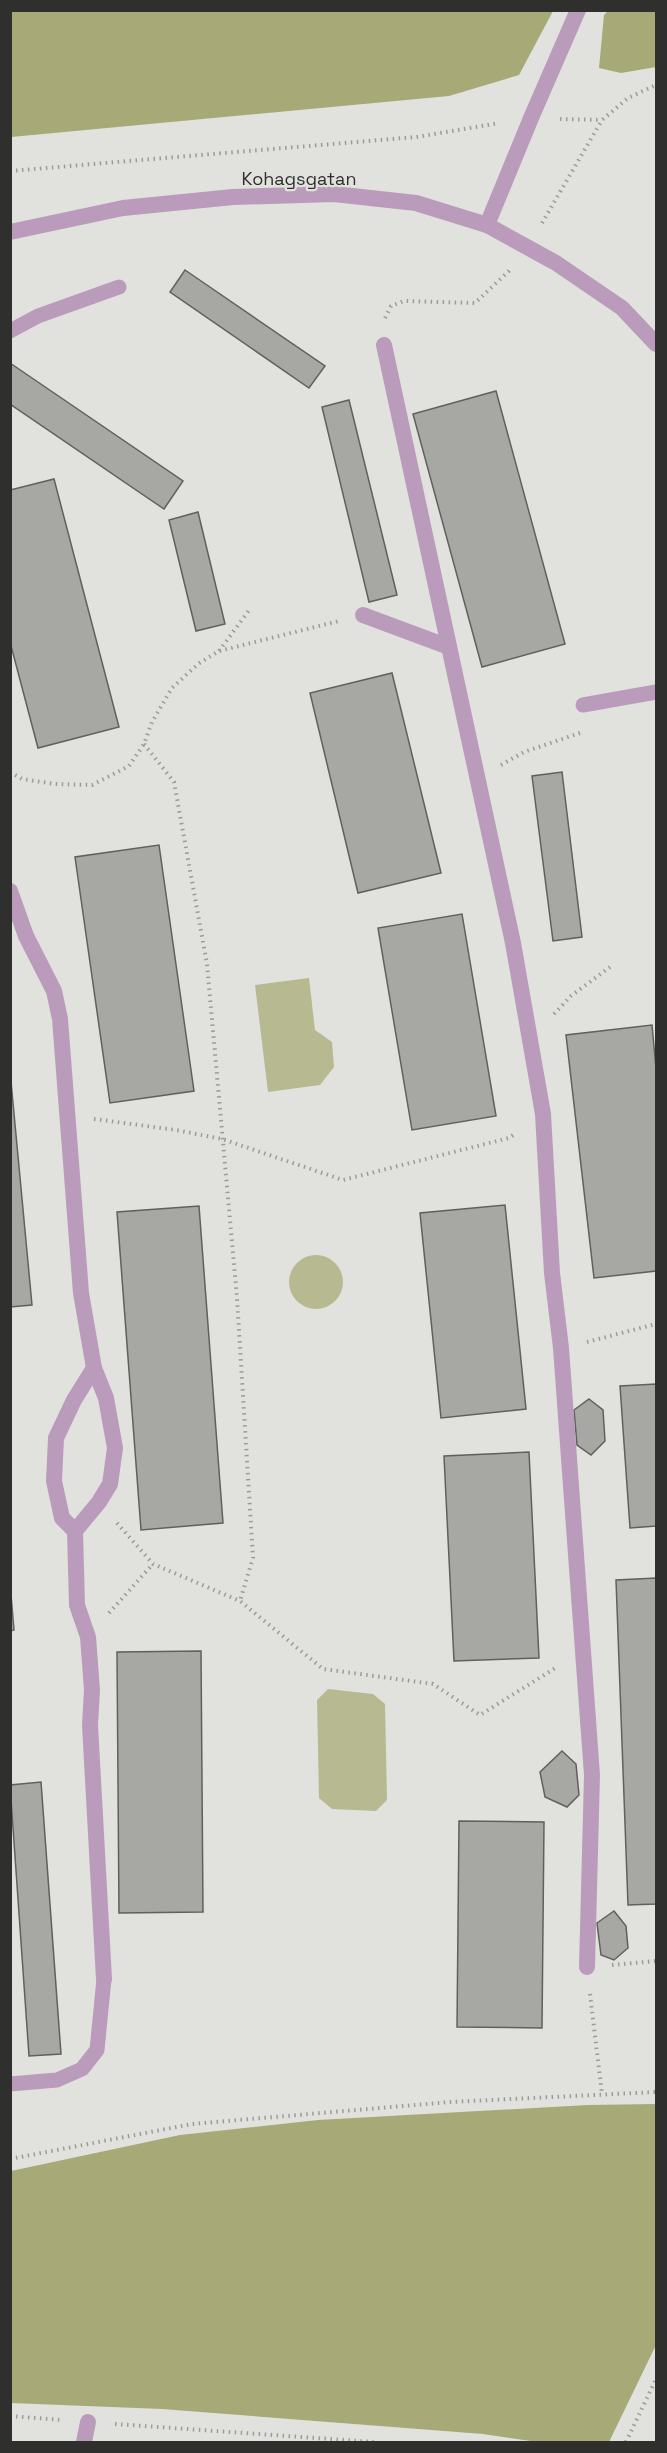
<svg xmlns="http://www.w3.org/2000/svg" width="667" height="2453" font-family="'Space Grotesk',sans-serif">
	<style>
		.green { fill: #b7b991 }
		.forest { fill: #a7a976 }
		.building { fill: #a7a7a3; stroke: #60605c; stroke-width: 1.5 }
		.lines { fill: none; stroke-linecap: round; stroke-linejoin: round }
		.path { stroke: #9b9c98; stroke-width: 4; stroke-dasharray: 1.5 4.5; stroke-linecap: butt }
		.service { stroke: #bb9bbc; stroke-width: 15 }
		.minor { stroke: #bb9bbc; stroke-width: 16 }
		.tertiary { stroke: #bb9bbc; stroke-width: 16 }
		.labels { text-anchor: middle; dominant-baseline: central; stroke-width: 4.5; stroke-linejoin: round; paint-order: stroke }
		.street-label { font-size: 18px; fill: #2f302e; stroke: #e1e2dd }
	</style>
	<rect width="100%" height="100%" fill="#e1e2dd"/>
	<g class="green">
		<path d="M309,978l6,52 17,12 2,25 -14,18 -52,7 -13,-107z"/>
		<circle cx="316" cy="1282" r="27"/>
		<path d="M328,1689l45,5 12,10 2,96 -11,11 -44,-2 -13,-11 -2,-98z"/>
	</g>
	<g class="forest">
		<path d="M11,10h542v1l-34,64 -70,21 -438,41z"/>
		<path d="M608,11h48v56l-35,6 -22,-5 5,-53z"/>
		<path d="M656,2104v241l-47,97h-71l-55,-8 -321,-25 -151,-6v-232l169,-36 138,-15 270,-15z"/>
	</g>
	<g class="building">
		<path d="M185,270l140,96 -16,22 -139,-96z"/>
		<path d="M10,363l173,118 -19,28 -154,-105z"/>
		<path d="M496,391l69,253 -83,23 -69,-253z"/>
		<path d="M349,400l48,195 -28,7 -47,-195z"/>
		<path d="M54,479l65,248 -81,21 -28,-106v-152z"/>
		<path d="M198,512l27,112 -29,7 -27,-111z"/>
		<path d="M392,673l49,200 -83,20 -48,-200z"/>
		<path d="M562,772l20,165 -29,4 -21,-165z"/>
		<path d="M159,845l35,246 -84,12 -35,-246z"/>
		<path d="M462,914l34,202 -84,14 -34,-202z"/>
		<path d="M652,1025l4,43v203l-62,7 -28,-243z"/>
		<path d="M10,1071l22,234 -22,2z"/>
		<path d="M505,1205l21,204 -85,9 -21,-205z"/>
		<path d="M199,1206l24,317 -82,7 -24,-318z"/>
		<path d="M656,1384v142l-26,2 -10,-142z"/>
		<path d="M589,1399l14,11 2,31 -14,14 -14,-10 -3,-35z"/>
		<path d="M529,1452l10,206 -85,3 -10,-205z"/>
		<path d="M656,1578v326l-28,1 -12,-325z"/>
		<path d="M10,1583l4,47 -4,1z"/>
		<path d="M201,1651l2,261 -84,1 -2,-261z"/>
		<path d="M562,1751l14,13 3,31 -12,12 -22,-10 -5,-25z"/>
		<path d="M41,1782l20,272 -32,2 -19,-271z"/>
		<path d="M459,1821l85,1 -2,206 -85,-1z"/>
		<path d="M614,1911l12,15 2,22 -14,12 -13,-5 -4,-32z"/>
	</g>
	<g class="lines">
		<g class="path">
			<path d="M560,119l42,1"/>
			<path d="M10,171l406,-34 83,-14"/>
			<path d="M542,223l60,-103 26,-22 28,-13"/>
			<path d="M385,318l6,-12 13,-5 71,2 36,-34"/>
			<path d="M219,651l31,-42"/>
			<path d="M144,744l30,38 33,182 30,334 16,260 -13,43"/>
			<path d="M501,765l23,-13 56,-19"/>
			<path d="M10,772l12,7 33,5 37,1 37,-19 15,-22 8,-22 20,-34 26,-24 21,-13 120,-30"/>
			<path d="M554,1014l17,-18 39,-29"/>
			<path d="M94,1119l82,11 46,9 121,41 166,-42 7,-5"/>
			<path d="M587,1342l69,-18"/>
			<path d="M117,1523l36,41 87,37 83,68 110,15 47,31 77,-48"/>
			<path d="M109,1613l44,-49"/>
			<path d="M612,1965l44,-4"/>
			<path d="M590,1994l12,100"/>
			<path d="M10,2159l182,-35 258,-22 206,-10"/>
			<path d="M10,2416l52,4"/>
			<path d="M115,2424l259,18"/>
			<path d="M626,2442l30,-63"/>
		</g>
		<g class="service">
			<path d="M10,331l28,-15 81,-29"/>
			<path d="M583,705l73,-13"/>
			<path d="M10,2084l47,-4 25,-11 15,-19 7,-71"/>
		</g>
		<g class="minor">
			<path d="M487,225l44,-107 47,-108"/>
			<path d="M384,345l129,598 30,171 9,159 9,75 31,427 -5,192"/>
			<path d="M363,615l86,32"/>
			<path d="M10,891l16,45 28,55 6,28 21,274 13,75 12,30 9,50 -5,36 -11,18 -24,29 2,74 11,32 4,53 -2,35 14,254"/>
			<path d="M75,1531l-13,-13 -8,-37 2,-43 18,-38 20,-32"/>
			<path d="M84,2442l4,-20"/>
		</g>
		<path class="tertiary" d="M10,232l113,-24 110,-11 101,-3 82,9 71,22 69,38 66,45 34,36"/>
	</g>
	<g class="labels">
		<g class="street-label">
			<text x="299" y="178">Kohagsgatan</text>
		</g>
	</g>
	<rect width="667" height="2453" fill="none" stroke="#2f302e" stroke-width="24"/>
</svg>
